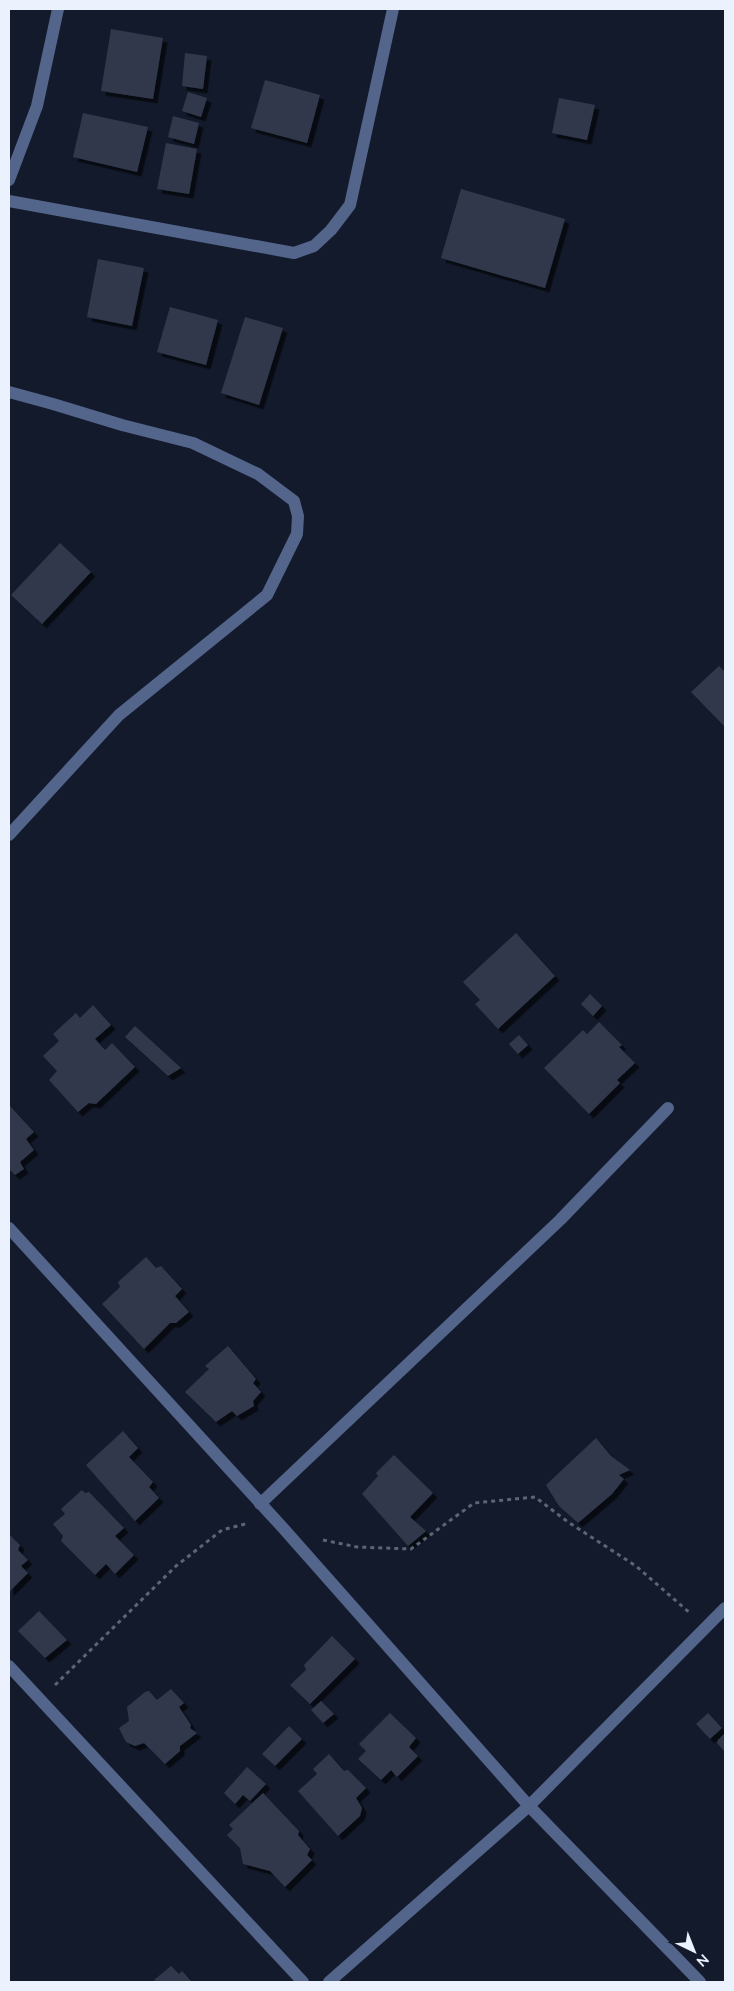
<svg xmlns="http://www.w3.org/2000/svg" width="734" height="1991" font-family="Mulish,sans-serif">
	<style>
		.building { fill: #30394c; filter: url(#shadow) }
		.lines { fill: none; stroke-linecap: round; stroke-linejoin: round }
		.path { stroke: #5d6473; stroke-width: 3; stroke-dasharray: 4 4; stroke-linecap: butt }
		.minor { stroke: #53658b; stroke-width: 12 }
	</style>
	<defs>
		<filter id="shadow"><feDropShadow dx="4.5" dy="4.5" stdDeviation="0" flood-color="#0009"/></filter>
	</defs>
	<rect width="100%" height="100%" fill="#131a2b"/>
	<g class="building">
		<path d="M111,29l52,9 -10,61 -52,-8z"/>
		<path d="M185,53l22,3 -4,33 -21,-3z"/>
		<path d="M265,80l55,15 -13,48 -56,-15z"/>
		<path d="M188,92l19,6 -6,19 -19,-6z"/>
		<path d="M559,98l36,7 -8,35 -35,-7z"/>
		<path d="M83,113l65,14 -11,45 -64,-15z"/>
		<path d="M173,116l26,7 -5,21 -26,-7z"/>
		<path d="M166,143l31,6 -8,45 -32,-5z"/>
		<path d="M461,189l104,30 -20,69 -104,-30z"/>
		<path d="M98,259l46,9 -12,58 -45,-9z"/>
		<path d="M170,307l48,13 -12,45 -49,-13z"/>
		<path d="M245,317l38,11 -24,77 -38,-12z"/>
		<path d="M60,543l31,29 -49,52 -31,-29z"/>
		<path d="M719,666l5,5 1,-1v57l-34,-35z"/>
		<path d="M516,933l39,43 -57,53 -23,-25 5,-4 -17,-18z"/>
		<path d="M590,994l12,12 -9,10 -12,-12z"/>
		<path d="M93,1005l18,20 -16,14 10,11 7,-7 23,24 -39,37 -7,-1 -11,9 -29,-32 8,-9 -14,-15 16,-15 -6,-7 23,-21 4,5z"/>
		<path d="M599,1022l23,23 -3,2 16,16 -18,17 3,3 -31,31 -45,-46 39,-38 4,4z"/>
		<path d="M135,1026l46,42 -13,8 -43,-39z"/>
		<path d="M519,1035l9,10 -10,9 -9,-10z"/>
		<path d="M9,1105l25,27 -8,7 8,11 -14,12 4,7 -9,6 -6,-6z"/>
		<path d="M146,1257l10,11 5,-2 21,23 -7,7 14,16 -13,11h-6l-26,26 -42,-45 18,-17 -2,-5z"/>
		<path d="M228,1346l28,33 -3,4 8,9 -8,9 1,5 -17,10 -5,-5 -16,11 -31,-30 24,-23 -4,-3z"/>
		<path d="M123,1431l15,17 -9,9 24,25 -4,5 10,11 -24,23 -49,-56z"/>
		<path d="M596,1438l15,18 19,14 -11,5 5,4 -12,15 -34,29 -19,-17 -13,-21z"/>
		<path d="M394,1455l39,38 -23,24 16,14 -18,15 -46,-52 16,-18 -2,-3z"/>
		<path d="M82,1490l3,3 4,-1 35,36 -9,8 19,19 -19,19 -9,-10 -11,11 -34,-34 2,-5 -10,-12 12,-10 -4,-5z"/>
		<path d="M9,1534l11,11 -2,5 10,10 -7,6 7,7 -19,19z"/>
		<path d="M39,1611l28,29 -22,18 -27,-27z"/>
		<path d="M332,1636l23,23 -45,45 -20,-19 16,-15 -2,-5z"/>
		<path d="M171,1689l13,14 -5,4 12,18 -1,3 7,5 -17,13v5l-15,13 -21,-21 -9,3 -9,-4 -7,-14 10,-7 -2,-14 18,-15 4,-1 8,9z"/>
		<path d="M321,1701l13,13 -11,9 -12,-13z"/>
		<path d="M390,1713l26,25 -7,9 9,9 -21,21 -6,-7 -10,10 -23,-21 8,-8 -7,-7z"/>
		<path d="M708,1713l14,15 -12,11 -14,-15z"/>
		<path d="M289,1726l13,13 -27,27 -13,-12z"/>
		<path d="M725,1733v19l-8,-9 1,-3z"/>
		<path d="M329,1754l15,17 4,-1 18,18 -10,10 6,10 -2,8 -22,20 -40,-45 19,-17 -4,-5z"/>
		<path d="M247,1767l19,17 -16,17 -7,-6 -8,9 -11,-11z"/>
		<path d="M263,1793l36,38 -1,4 12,14 -3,6 5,5 -27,27 -15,-16 -27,-7 -3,-16 -13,-13 6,-6 -4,-4z"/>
		<path d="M171,1966l8,8 3,-3 10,11h-35l-3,-2z"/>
	</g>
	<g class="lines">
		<g class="path">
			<path d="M323,1540l34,7 54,2 63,-46 61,-6 33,25 68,44 55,48"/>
			<path d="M55,1685l121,-119 46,-36 27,-7"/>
		</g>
		<g class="minor">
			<path d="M9,180l28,-74 21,-97"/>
			<path d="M9,201l285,52 20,-7 17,-16 19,-25 43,-196"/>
			<path d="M9,392l44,12 69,21 71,18 65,31 36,27 4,15 -1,18 -30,61 -148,120 -110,120"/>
			<path d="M9,1228l274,300 246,278 171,176"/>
			<path d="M260,1504l300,-284 108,-112"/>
			<path d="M9,1666l294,316"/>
			<path d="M329,1982l200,-176 196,-198"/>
		</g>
	</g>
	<rect width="734" height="1991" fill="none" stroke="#ebf1fd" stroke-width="20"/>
	<g transform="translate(694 1951) rotate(137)" stroke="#131a2b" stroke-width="4" paint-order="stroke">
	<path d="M0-4L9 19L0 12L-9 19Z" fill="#ebf1fd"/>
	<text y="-8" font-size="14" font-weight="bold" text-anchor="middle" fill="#ebf1fd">N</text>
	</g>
</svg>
